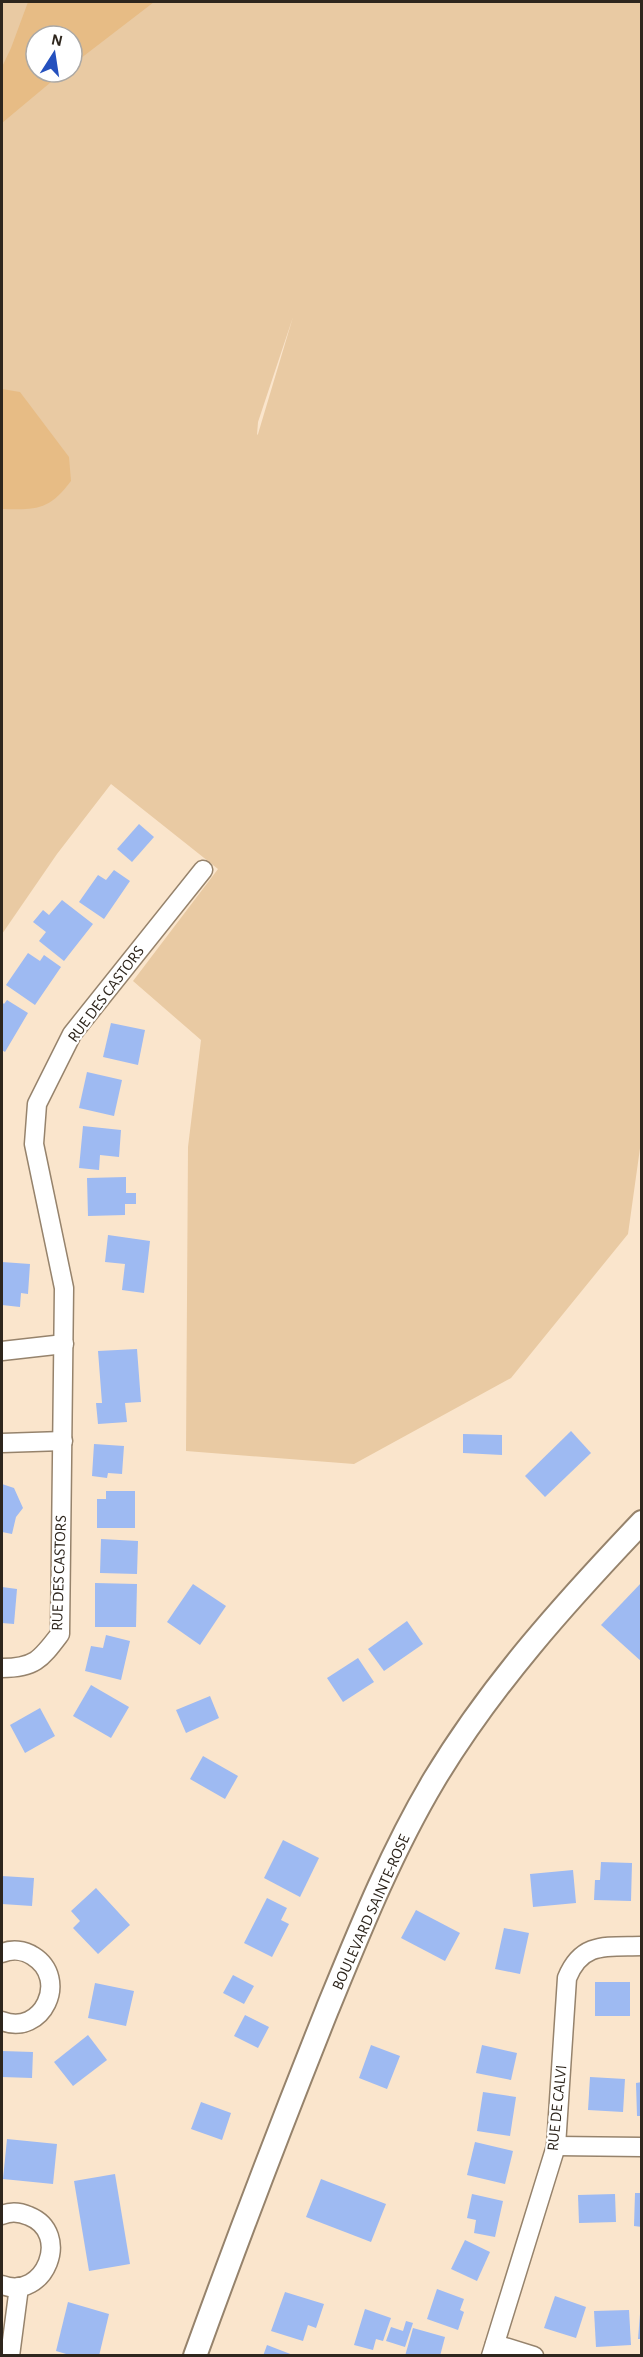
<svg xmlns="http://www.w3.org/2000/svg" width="643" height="2357" font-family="'Alegreya Sans',sans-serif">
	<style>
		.green { fill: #e9caa3; fill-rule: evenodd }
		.water { fill: #e7bc85 }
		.building { fill: #9ebaf2 }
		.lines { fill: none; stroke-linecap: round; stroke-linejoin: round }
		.minor-casing { stroke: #96836c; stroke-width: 21 }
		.tertiary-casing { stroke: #96836c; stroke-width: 26 }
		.minor { stroke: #fff; stroke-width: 18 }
		.tertiary { stroke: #fff; stroke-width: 22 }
		.labels { text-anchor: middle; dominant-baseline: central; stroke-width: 4.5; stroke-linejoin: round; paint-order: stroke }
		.street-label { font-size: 16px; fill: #2e261d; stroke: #fff }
	</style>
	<rect width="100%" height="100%" fill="#fae5cc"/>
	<path class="green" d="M2,2h639l1,1132 -14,100 -117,144 -157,86 -168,-13 2,-304 13,-107 -68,-59 85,-112 -107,-85 -54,70 -55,80zM36,36h36v36h-36zM293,317l-35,117 -1,1 1,-13z"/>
	<g class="water">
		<path d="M28,2h126l-82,63v-29h-36v36h27l-61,51v-56l9,-19z"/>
		<path d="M2,389l18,3 49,65 2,24c-22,29 -34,29 -69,28z"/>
	</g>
	<g class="building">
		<path d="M139,824l15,13 -22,25 -15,-13z"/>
		<path d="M114,870l16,11 -26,38 -25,-17 19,-27 8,5z"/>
		<path d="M62,900l31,24 -29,37 -25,-20 7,-9 -13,-10 10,-12 6,5z"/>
		<path d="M28,953l12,8 4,-6 17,12 -26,38 -29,-20z"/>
		<path d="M7,1000l21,13 -23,39 -3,-2v-48l2,2z"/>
		<path d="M111,1023l34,7 -7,35 -35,-8z"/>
		<path d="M87,1072l35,8 -8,36 -35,-8z"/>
		<path d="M83,1126l38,4 -2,27 -19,-2 -1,15 -20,-2z"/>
		<path d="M126,1177v16h10v11h-11v11l-37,1 -1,-38z"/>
		<path d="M108,1235l42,6 -6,52 -22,-3 3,-26 -20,-2z"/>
		<path d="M2,1262l28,2 -2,30 -7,-1 -1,14 -18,-2z"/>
		<path d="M137,1349l4,53 -16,1 2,19 -29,2 -2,-21h6l-4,-52z"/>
		<path d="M571,1431l20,22 -46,44 -20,-21z"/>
		<path d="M463,1434l39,1v20l-39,-2z"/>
		<path d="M94,1444l30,2 -2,28 -14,-1 -1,5 -15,-2z"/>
		<path d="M2,1484l12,4 9,20 -7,9 -4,17 -10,-2z"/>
		<path d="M106,1491h29v37h-38v-29h9z"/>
		<path d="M101,1539l37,2 -1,33 -37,-1z"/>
		<path d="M642,1582v80l-41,-37z"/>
		<path d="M95,1583l42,1 -1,43h-41z"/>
		<path d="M193,1584l33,22 -26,39 -33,-23z"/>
		<path d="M2,1587l15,2 -3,35 -12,-1z"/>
		<path d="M407,1621l16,23 -39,27 -16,-22z"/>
		<path d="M106,1635l24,6 -9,39 -36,-9 6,-25 12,2z"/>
		<path d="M358,1658l16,24 -31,20 -16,-24z"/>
		<path d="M91,1685l38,22 -18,31 -38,-22z"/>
		<path d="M210,1696l9,22 -33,15 -10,-23z"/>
		<path d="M40,1708l15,28 -30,17 -15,-28z"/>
		<path d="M203,1756l35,20 -13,23 -35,-20z"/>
		<path d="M283,1840l36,18 -19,39 -36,-19z"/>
		<path d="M601,1862l31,1 -1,38 -37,-1 1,-20h5z"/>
		<path d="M573,1870l3,33 -43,4 -3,-33z"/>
		<path d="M2,1876l32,2 -2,28 -30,-2z"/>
		<path d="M96,1888l34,37 -32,29 -25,-26 7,-7 -9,-10z"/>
		<path d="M267,1898l20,10 -6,12 8,4 -17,33 -28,-14z"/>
		<path d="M416,1910l44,23 -15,28 -44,-23z"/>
		<path d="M504,1928l25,5 -9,41 -25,-5z"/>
		<path d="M233,1975l21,11 -10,18 -21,-11z"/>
		<rect x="595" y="1982" width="35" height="34"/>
		<path d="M95,1983l39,8 -8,35 -38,-8z"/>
		<path d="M245,2015l24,12 -11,21 -24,-12z"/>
		<path d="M88,2035l19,25 -34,26 -19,-24z"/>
		<path d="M371,2045l29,11 -13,33 -28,-11z"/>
		<path d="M482,2045l35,8 -6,27 -35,-7z"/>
		<path d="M2,2051l31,1 -1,26 -30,-1z"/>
		<path d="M590,2077l35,2 -2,33 -35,-2z"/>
		<path d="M642,2082v34h-5l-1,-33z"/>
		<path d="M483,2092l33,5 -6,39 -33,-5z"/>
		<path d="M201,2102l30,11 -9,27 -31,-11z"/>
		<path d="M7,2139l50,5 -4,40 -50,-5z"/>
		<path d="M475,2142l38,9 -8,33 -38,-9z"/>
		<path d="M115,2174l15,90 -41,7 -15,-90z"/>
		<path d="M321,2179l65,25 -15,38 -65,-25z"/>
		<path d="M635,2193h7v34l-8,-1z"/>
		<path d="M472,2194l31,7 -8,36 -21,-4 2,-13 -9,-2z"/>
		<path d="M615,2194l1,28 -37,1 -1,-28z"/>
		<path d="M465,2240l25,12 -13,29 -26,-12z"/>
		<path d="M437,2289l27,10 -4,11 4,2 -6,18 -31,-11z"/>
		<path d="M285,2292l39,12 -8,24 -8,-3 -5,16 -32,-10z"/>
		<path d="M555,2296l31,11 -10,31 -32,-10z"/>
		<path d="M68,2302l41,12 -10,42h-26l-17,-5z"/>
		<path d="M365,2309l26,9 -8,23 -7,-2 -3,11 -19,-5z"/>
		<path d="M629,2310l2,35 -35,2 -2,-36z"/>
		<path d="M640,2314h2v25h-4z"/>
		<path d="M406,2321l7,2 -8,24 -19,-6 5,-14 12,4z"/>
		<path d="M413,2328l32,9 -5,19h-35z"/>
		<path d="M267,2345l26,10v1h-30z"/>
	</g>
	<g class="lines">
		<g class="minor-casing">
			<g id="minor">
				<path d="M2,1351l62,-7"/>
				<path d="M2,1443l61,-2"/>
				<path d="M2,1668c33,0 39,-9 58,-34l4,-346 -30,-144 3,-40 35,-70 131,-164"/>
				<path d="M2,1953c10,-4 22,-3 31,3 37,23 9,81 -31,65"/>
				<path d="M556,2146l86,1"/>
				<path d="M2,2215c9,-4 18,-3 27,1 43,17 16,85 -27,69"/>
				<path d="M495,2344l39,12"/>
				<path d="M10,2356l9,-69"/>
				<path d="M491,2356l65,-210 11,-168c15,-37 40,-31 75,-32"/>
			</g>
		</g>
		<g class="tertiary-casing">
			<path id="tertiary" d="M195,2356c42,-116 86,-231 132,-346 32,-78 64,-158 107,-230 58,-96 131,-177 208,-258"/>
		</g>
		<use href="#minor" class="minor"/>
		<use href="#tertiary" class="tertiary"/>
	</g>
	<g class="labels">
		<g class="street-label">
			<text transform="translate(106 994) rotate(-53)">RUE DES CASTORS</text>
			<text transform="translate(59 1573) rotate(-88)">RUE DES CASTORS</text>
			<text transform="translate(371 1912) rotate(-66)">BOULEVARD SAINTE-ROSE</text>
			<text transform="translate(557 2108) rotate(-84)">RUE DE CALVI</text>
		</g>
	</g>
	<rect width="643" height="2357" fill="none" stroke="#2e261d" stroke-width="6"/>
	<g transform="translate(54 54) rotate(12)"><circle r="28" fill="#ffffff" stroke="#aba8a5" stroke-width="1.5"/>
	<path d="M0-4.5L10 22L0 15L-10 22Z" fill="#2450be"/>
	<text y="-9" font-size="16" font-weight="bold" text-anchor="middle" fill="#2e261d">N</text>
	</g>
</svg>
